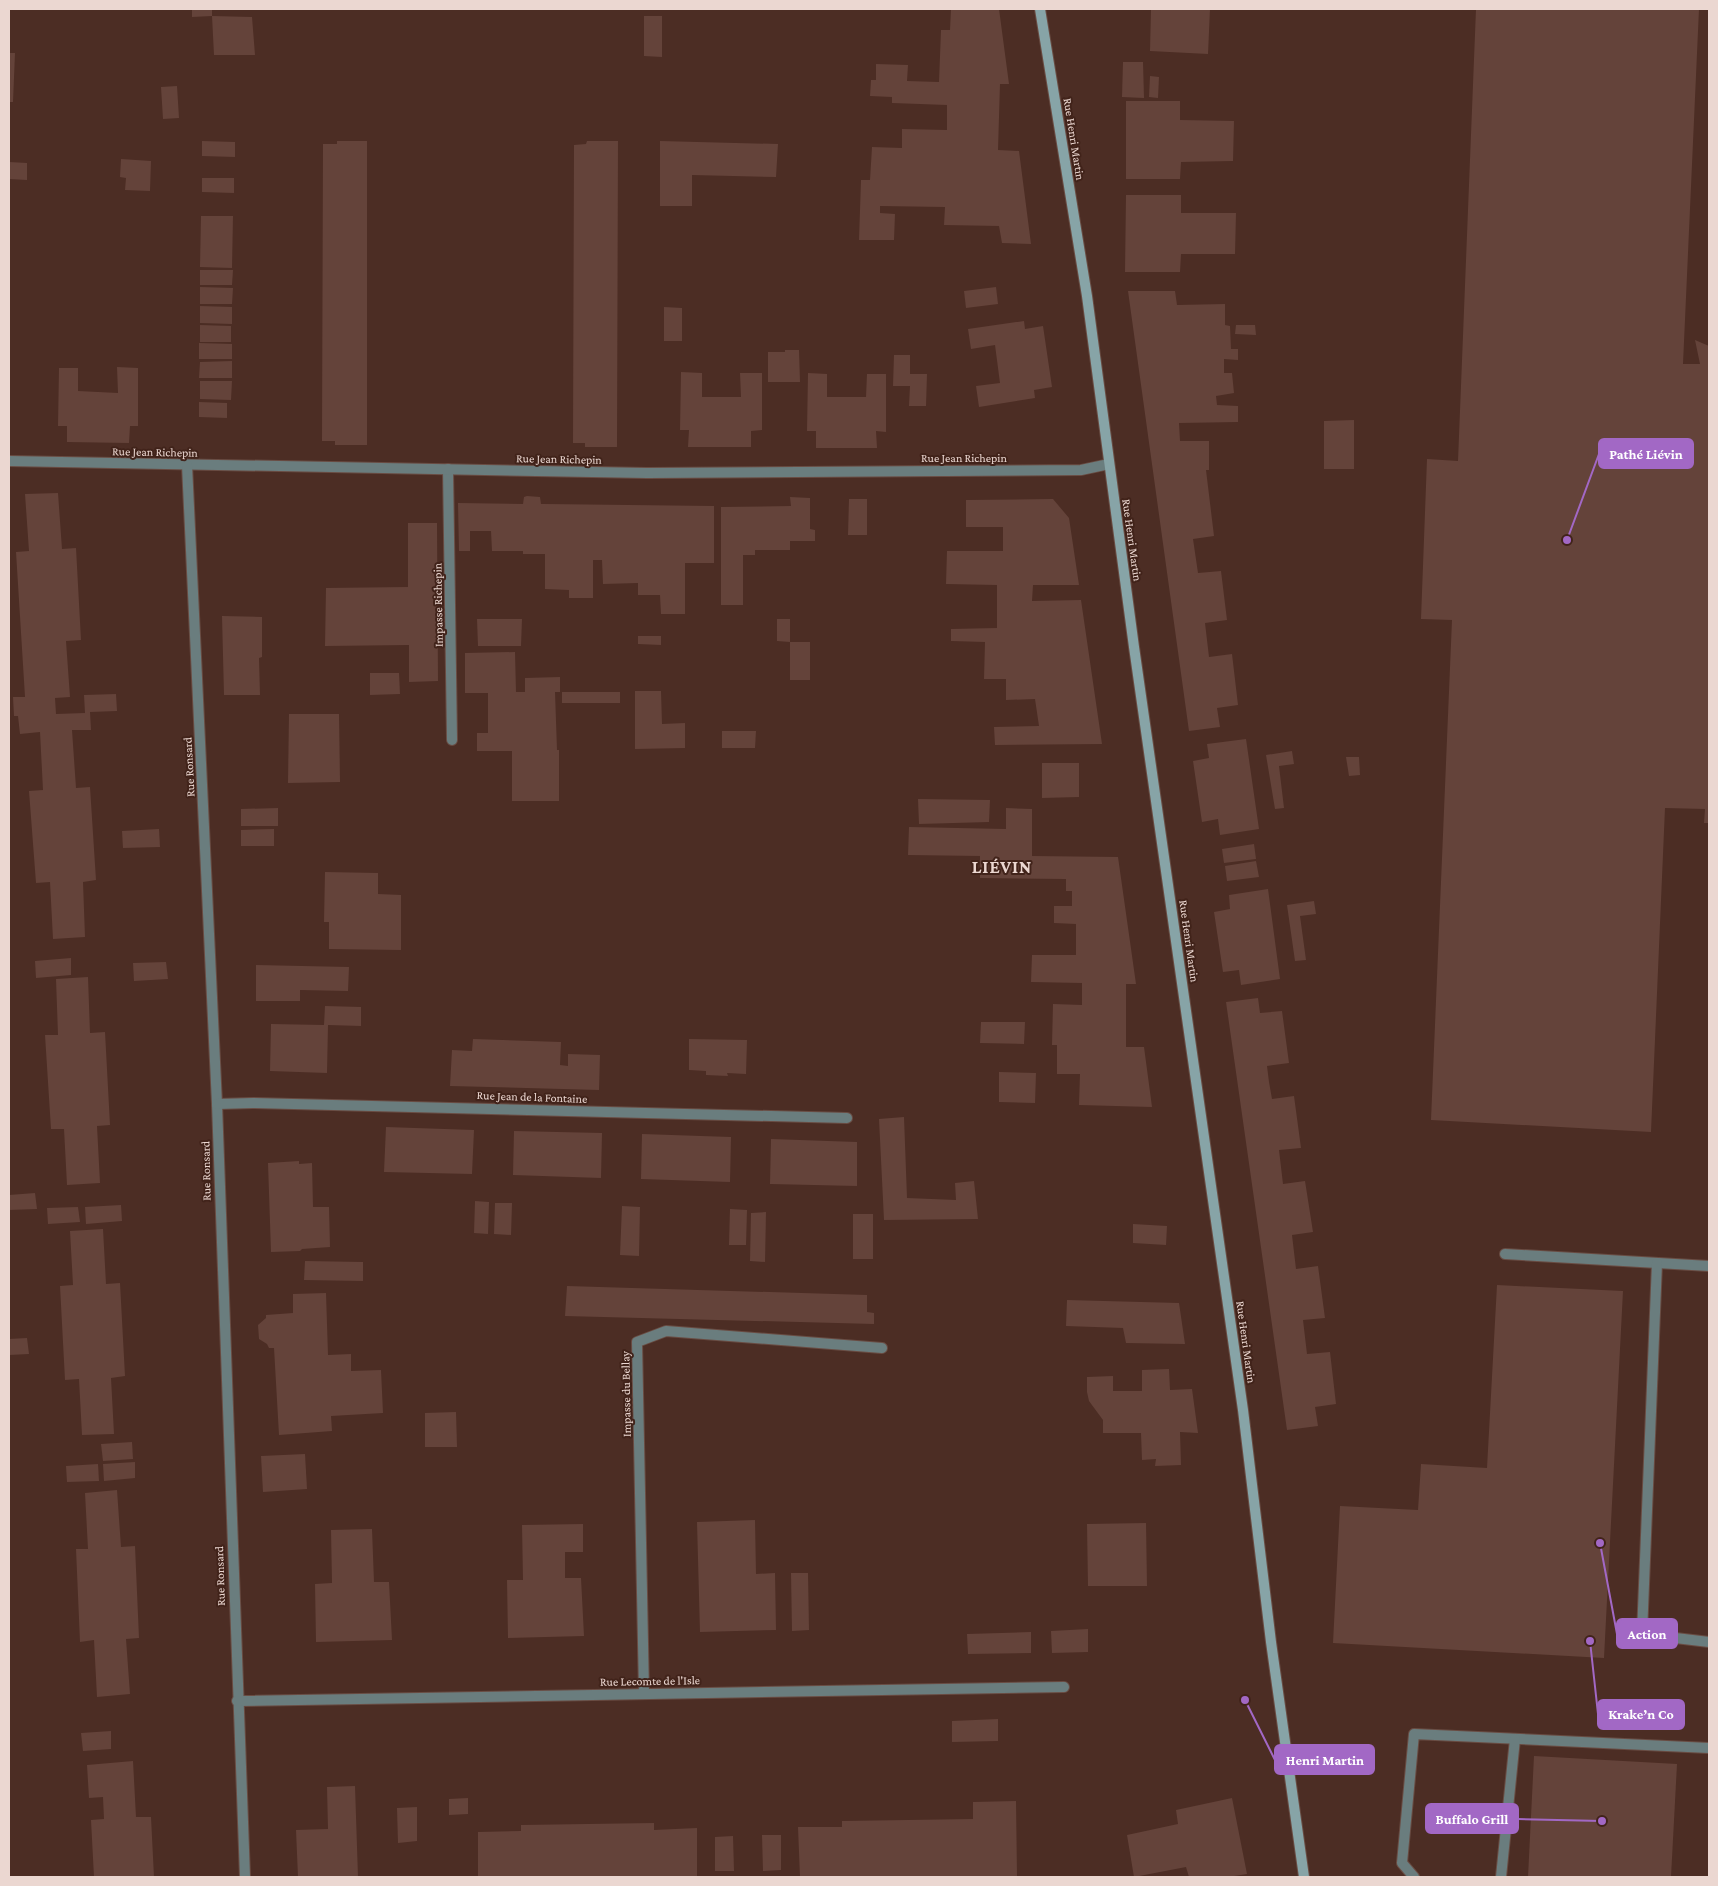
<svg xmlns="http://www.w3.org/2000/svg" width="1718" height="1886" font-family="'Crimson Pro',serif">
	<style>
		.building { fill: #64433a }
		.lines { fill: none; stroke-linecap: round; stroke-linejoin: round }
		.lane-casing { stroke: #694c43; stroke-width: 12 }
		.street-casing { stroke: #694c43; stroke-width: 12 }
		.secondary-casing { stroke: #694c43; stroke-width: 12 }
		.lane { stroke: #6a7d7e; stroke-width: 10 }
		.street { stroke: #6a7d7e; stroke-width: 10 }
		.secondary { stroke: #87a4a7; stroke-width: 10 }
		.labels { text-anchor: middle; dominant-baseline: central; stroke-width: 4; stroke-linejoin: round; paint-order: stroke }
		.street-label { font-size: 12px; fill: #ebd7d1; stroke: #41231a }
		.district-label { font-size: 18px; font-weight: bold; letter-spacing: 1px; fill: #ebd7d1; stroke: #41231a }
		.leader { fill: none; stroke: #a268c5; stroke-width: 2 }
		.callout-dot { fill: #a268c5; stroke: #41231a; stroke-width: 2 }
		.callout { fill: #a268c5; stroke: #a268c5; stroke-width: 2 }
		.callout-label { font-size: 14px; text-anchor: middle; font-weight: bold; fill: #fff }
	</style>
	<rect width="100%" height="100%" fill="#4c2d24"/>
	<g class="building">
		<path d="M192,9h20v7l40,1 3,38h-41l-2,-39 -20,1z"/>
		<path d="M951,9h48l10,75h-9l-2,66 21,1 12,93 -29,-1 -3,-17 -55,-1 1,-18 -65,-1v7l15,1 -1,26h-35l2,-60h9l2,-33 30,1v-19l45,1v-25l-55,-2v-6l-22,-1 1,-16h5v-16l32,1 -1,16 32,1 2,-52h9z"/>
		<path d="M1151,9h59l-2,45 -58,-3z"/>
		<path d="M1476,9h223l-16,355h17l-5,-24 14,6v477h-5l1,-14 -40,-1 -14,324 -220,-12 21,-500 -31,-1 6,-160 31,2z"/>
		<path d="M644,16h18v41l-18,-1z"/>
		<path d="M9,53h6l-2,49h-4z"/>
		<path d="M1123,62h20l1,36 -22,-1z"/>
		<path d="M1150,76l9,1 -1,21 -9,-1z"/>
		<path d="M177,86l2,32 -16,1 -2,-32z"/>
		<path d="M1126,101h54v19l54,1 -1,40 -52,1 -1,17h-54z"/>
		<path d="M202,141l33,1v15l-33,-1z"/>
		<path d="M337,141h30v304h-32v-4h-13l1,-297h14z"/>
		<path d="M587,141h31l-1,306h-32v-4h-12l1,-298 12,-1z"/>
		<path d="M660,141l118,3 -2,33 -84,-2v31h-32z"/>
		<path d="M121,159l30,2 -1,30 -25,-1 1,-12 -6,-1z"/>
		<path d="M9,162l18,1v17l-18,-1z"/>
		<path d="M202,178h32v15l-32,-1z"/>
		<path d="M1126,195h55v18h55l-1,41h-54l-1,18h-55z"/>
		<path d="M201,216h32l-1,52 -32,-1z"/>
		<path d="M200,270h33l-1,15h-32z"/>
		<path d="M200,287l33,1 -1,16h-32z"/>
		<path d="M996,287l2,17 -32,4 -2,-17z"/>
		<path d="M1128,291h47l2,14 48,-1v21l5,1 1,23h7v11l-14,-1v14h8l2,20 -18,3 1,9 21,1v16l-59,1 1,18h29v29h-3l8,66 -21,3 5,34 23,-2 6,49 -22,3 4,34 23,-3 6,51 -21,3 3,19 -31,4z"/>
		<path d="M200,306l32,1v17l-32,-1z"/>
		<path d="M664,307l18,1v33h-18z"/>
		<path d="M1024,321l1,8 18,-3 9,61 -18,3 1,8 -56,9 -3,-21 24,-3 -5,-38 -24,4 -3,-20z"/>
		<path d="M200,325l31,1v16h-31z"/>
		<path d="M1236,325h19l1,10 -21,-1z"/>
		<path d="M199,343l33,1v15h-33z"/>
		<path d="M785,350h14l1,32h-32v-30h17z"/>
		<path d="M894,355h16v19h17l-1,32h-17l1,-20h-17z"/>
		<path d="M232,361v17h-33l1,-16z"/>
		<path d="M117,367l21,1v58h-8l-1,17 -62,-1v-16h-9l1,-58h19v23l40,2z"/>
		<path d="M681,372l21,1v24h39l-1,-24h22v57l-11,1v16h-63l1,-17h-9z"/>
		<path d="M808,373l19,1v23h39l1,-23h19v58l-10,-1 1,17h-61v-17h-9z"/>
		<path d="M200,381h32l-1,19 -31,-1z"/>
		<path d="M199,402l28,1v15l-28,-1z"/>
		<path d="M1354,420v49h-30v-48z"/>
		<path d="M58,493l4,56 14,-1 5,92 -15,1 4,56 -15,1 1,16 29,-1 -1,-18 32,-1 1,17 -27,1 1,18h-19l4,58 14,-1 6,93 -13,2 2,55 -32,2 -3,-57 -14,1 -7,-92 14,-1 -3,-58 -20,2 -2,-18h-4l-1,-19h12l-9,-145 13,-1 -4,-57z"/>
		<path d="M527,496l13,1 1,7h4l169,2v57h-29v51h-24l-1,-19h-22v-12l-35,1 -1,-24h-9v38h-24v-8l-24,-1v-35h-22v-3h-31l-1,-20h-21v20h-11l-1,-48 65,1 1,-7z"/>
		<path d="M790,497l20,1v31l5,1v11h-25v9h-35v5h-12v50h-22v-98l70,-1z"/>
		<path d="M849,499h18v36h-19z"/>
		<path d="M1053,499l16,19 10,67h-46l-1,16 49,-1 21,144 -107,1 -1,-18 45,-1 -4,-27 -29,1v-21h-22l1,-37 -34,-1v-12l46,-1v-43l-51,-1 1,-33h56v-24h-37v-27z"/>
		<path d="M408,523h29l1,158 -29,1v-37l-84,1 1,-58 82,-1z"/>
		<path d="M222,616l40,1v40l-3,1 1,37h-36z"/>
		<path d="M477,619h45l-1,27h-43z"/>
		<path d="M777,619h13v23l-13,-1z"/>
		<path d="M638,636h23v9l-23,-1z"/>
		<rect x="790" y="642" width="20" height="38"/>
		<path d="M515,652l1,40h9v-14l35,-1v15h-5l2,58h2v51h-47v-50h-35v-18h11v-40h-23v-40z"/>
		<path d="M370,673h29l1,21 -30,1z"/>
		<path d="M635,691h26l1,33 23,-1v25l-50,1z"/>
		<rect x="562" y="692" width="58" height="11"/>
		<path d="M289,714h50l1,68 -52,1z"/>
		<path d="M722,731h34l-1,17h-33z"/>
		<path d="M1246,739l13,90 -39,6 -2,-16 -16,3 -9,-61 16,-3 -2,-14z"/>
		<path d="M1292,751l2,13 -15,2 5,42 -9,1 -9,-54z"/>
		<path d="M1346,757h13l1,18 -11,1z"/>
		<path d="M1042,763h37v34l-37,1z"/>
		<path d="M918,799l72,1 -1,22 -70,2z"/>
		<path d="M278,808v18h-37v-17z"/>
		<path d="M1006,808l26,1v47l86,1 18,127h-10v63h18l8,60 -73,-2 1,-31h-23v-29h-5l1,-41 29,1v-22l-51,-1 1,-27h44v-31l-22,-1v-17h18v-15h-6v-12l-86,-1v-22l-72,-1 1,-28 97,2z"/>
		<path d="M159,829l1,18 -37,1 -1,-17z"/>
		<path d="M274,829v17h-33v-16z"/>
		<path d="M1254,844l2,15 -32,4 -2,-14z"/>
		<path d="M1256,861l3,16 -32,4 -2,-15z"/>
		<path d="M325,872l53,1v21l23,1v55l-72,-1v-27h-5z"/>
		<path d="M1268,889l12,90 -39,6 -2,-15 -16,2 -9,-60 16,-3 -1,-14z"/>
		<path d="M1314,901l2,13 -16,2 6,44 -11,1 -8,-56z"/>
		<path d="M71,958v17l-35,3 -1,-17z"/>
		<path d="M166,962l2,17 -34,2 -1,-18z"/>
		<path d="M256,965l93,2 -1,24 -48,-1v11h-44z"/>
		<path d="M88,977l2,56 15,-1 5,93 -13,1 3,57 -33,2 -3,-56h-13l-6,-94h13l-2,-56z"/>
		<path d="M1258,998l2,15 22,-2 7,52 -22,3 2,16 3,17 22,-3 7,52 -22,2 4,34 22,-3 8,51 -21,3 4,34 22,-3 7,52 -22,2 4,34 23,-2 6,52 -21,3 3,19 -31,4 -61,-428z"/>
		<path d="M325,1006l36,1v19l-33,-1 -1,48 -57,-2 1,-47 53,1z"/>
		<path d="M981,1022h44l-1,22 -44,-1z"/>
		<path d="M473,1039l88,3 -1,23 8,1v-12l32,1 -1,35 -149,-4 2,-36 20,1z"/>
		<path d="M689,1039l58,1 -1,34 -19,-1 1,3 -22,-1v-4l-17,-1z"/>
		<path d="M999,1072l37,1 -1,30 -36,-1z"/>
		<path d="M904,1117l3,81 49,2 -1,-17 19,-2 4,38 -94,1 -5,-101z"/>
		<path d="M386,1127l88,3 -2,44 -88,-2z"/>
		<path d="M514,1131l88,2 -1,45 -88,-3z"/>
		<path d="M642,1134l89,3 -1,45 -89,-3z"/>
		<path d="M771,1139l86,3v44l-87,-2z"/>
		<path d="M299,1161v3l13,-1 1,44h16l1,40 -28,2 -2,2 -29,1 -3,-89z"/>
		<path d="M35,1193l2,16 -28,1v-15z"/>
		<path d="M475,1201l14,1 -1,32 -14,-1z"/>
		<path d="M495,1203h17l-1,32 -17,-1z"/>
		<path d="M121,1205l1,16 -36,3 -1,-17z"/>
		<path d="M622,1206l18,1 -1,49 -19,-1z"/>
		<path d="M78,1207l2,15 -32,2 -1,-16z"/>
		<path d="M730,1209l17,1 -1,35h-17z"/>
		<path d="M766,1212l-1,50 -15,-1 1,-48z"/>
		<rect x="853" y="1214" width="20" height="45"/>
		<path d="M1133,1224l34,2 -1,19 -33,-2z"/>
		<path d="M103,1229l3,55 14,-1 5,93 -14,2 3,56 -32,1 -3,-56 -14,1 -5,-94 13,-1 -3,-54z"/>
		<path d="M305,1261l58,1v19l-59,-1z"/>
		<path d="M1497,1285l126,6 -19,367 -271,-15 7,-137 78,4 3,-46 66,4z"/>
		<path d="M567,1286l300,9v17l7,1v11l-309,-8z"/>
		<path d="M326,1293l2,62 23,-1v17l30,-1 2,43 -52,3 1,15 -53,4 -5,-87h-5l-2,-4 -8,-5 -1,-14 8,-7v-3l27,-2v-19z"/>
		<path d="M1067,1300l112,3 6,41 -59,-1 -3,-15 -57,-2z"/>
		<path d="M27,1338l2,16 -20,1v-16z"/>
		<path d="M1169,1369l1,21 22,-1 6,44 -18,-1 1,33 -26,1 1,-7 -14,1 -1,-27h-38v-13l-14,-19 -2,-9v-15l26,-1v15h29v-21z"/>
		<path d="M456,1412l1,35h-32v-34z"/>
		<path d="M132,1442l1,17 -30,2 -2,-17z"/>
		<path d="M305,1454l2,35 -44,3 -2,-36z"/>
		<path d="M135,1462v16l-31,3 -1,-17z"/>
		<path d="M98,1464l1,17 -32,1 -1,-16z"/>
		<path d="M117,1490l4,57 14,-1 4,92 -13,1 4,55 -33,3 -3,-57 -14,2 -4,-93h12l-3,-56z"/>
		<path d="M755,1520l1,54 19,-1 1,57 -76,2 -3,-110z"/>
		<path d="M1146,1523l1,63h-59l-1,-62z"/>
		<path d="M583,1524v28h-18v26h16l3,58 -76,2 -1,-58h16l-1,-55z"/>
		<path d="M372,1529l2,53h15l3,58 -76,2 -1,-58 17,-1 -1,-53z"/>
		<path d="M791,1573h17l1,57 -17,1z"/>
		<path d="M1088,1629v23l-36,1 -1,-22z"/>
		<path d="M1031,1632v21l-63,1 -1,-20z"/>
		<path d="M998,1719v22l-46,1v-21z"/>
		<path d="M111,1731v18l-28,2 -2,-18z"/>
		<path d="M1534,1756l143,8 -6,113h-143z"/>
		<path d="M133,1761l3,56h15l3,60h-60l-3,-57 13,-1 -1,-22 -14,1 -2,-33z"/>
		<path d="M355,1786l3,91h-60l-2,-47 32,-1 -1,-42z"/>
		<path d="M468,1798v16l-19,1v-16z"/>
		<path d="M1232,1798l15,76 -19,3h-39l-3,-10 -52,10 -7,-42 51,-11 -2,-14z"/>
		<path d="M1016,1801l1,75 -217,1 -2,-50h44v-6l131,-2v-17z"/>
		<path d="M417,1807v34l-19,2 -1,-35z"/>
		<path d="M654,1823v7l43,-2v49h-219v-45l43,-1v-6z"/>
		<path d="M762,1835h19v35l-18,1z"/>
		<path d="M733,1836l1,35h-19v-34z"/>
	</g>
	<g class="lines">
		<g class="lane-casing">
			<g id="lane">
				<path d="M448,469l4,271"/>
				<path d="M1505,1254l204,12"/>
				<path d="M1657,1263l-15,371 67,8"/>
				<path d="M644,1693l-7,-351 29,-11 216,17"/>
				<path d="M1414,1877l-12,-14 12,-129 295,14"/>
				<path d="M1501,1877l14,-138"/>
			</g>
		</g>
		<g class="street-casing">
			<g id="street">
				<path d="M9,461l638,12 434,-3 28,-6"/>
				<path d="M187,465l30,639 28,773"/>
				<path d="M217,1104l36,-1 594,15"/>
				<path d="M237,1701l827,-14"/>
			</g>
		</g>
		<g class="secondary-casing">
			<path id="secondary" d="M1040,9l47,287 47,351 109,763 28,232 33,235"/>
		</g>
		<use href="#lane" class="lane"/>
		<use href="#street" class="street"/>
		<use href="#secondary" class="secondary"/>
	</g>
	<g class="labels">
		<g class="street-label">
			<text transform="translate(1074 139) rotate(81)">Rue Henri Martin</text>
			<text transform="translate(155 452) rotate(1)">Rue Jean Richepin</text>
			<text x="964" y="458">Rue Jean Richepin</text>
			<text transform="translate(559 459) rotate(1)">Rue Jean Richepin</text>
			<text transform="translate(1132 540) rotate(82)">Rue Henri Martin</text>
			<text transform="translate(438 605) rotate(-91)">Impasse Richepin</text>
			<text transform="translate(189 767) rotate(-93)">Rue Ronsard</text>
			<text transform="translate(1189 941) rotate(82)">Rue Henri Martin</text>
			<text transform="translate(532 1097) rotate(2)">Rue Jean de la Fontaine</text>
			<text transform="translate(206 1171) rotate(-91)">Rue Ronsard</text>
			<text transform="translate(1246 1342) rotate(82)">Rue Henri Martin</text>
			<text transform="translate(626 1394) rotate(-91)">Impasse du Bellay</text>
			<text transform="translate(220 1576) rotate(-92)">Rue Ronsard</text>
			<text transform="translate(650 1681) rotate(-1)">Rue Lecomte de l'Isle</text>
		</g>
		<g class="district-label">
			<text x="1002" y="867">LIÉVIN</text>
		</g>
	</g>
	<path class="leader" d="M1567 540L1599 454M1600 1543L1617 1634M1590 1641L1598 1714M1245 1700L1275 1760M1602 1821L1518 1819"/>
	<g class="callout-dot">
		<circle cx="1567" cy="540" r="5"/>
		<circle cx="1600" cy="1543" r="5"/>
		<circle cx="1590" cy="1641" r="5"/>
		<circle cx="1245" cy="1700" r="5"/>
		<circle cx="1602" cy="1821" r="5"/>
	</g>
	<g class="callout">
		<rect x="1599" y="439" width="94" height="29" rx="5"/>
		<rect x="1617" y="1619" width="60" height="29" rx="5"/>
		<rect x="1598" y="1700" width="86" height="29" rx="5"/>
		<rect x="1275" y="1745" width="99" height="29" rx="5"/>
		<rect x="1426" y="1804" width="92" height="29" rx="5"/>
	</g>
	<g class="callout-label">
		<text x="1646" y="459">Pathé Liévin</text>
		<text x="1647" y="1639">Action</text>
		<text x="1641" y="1719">Krake’n Co</text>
		<text x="1325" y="1765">Henri Martin</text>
		<text x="1472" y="1824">Buffalo Grill</text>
	</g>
	<rect width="1718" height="1886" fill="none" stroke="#ebd7d1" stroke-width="20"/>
</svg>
